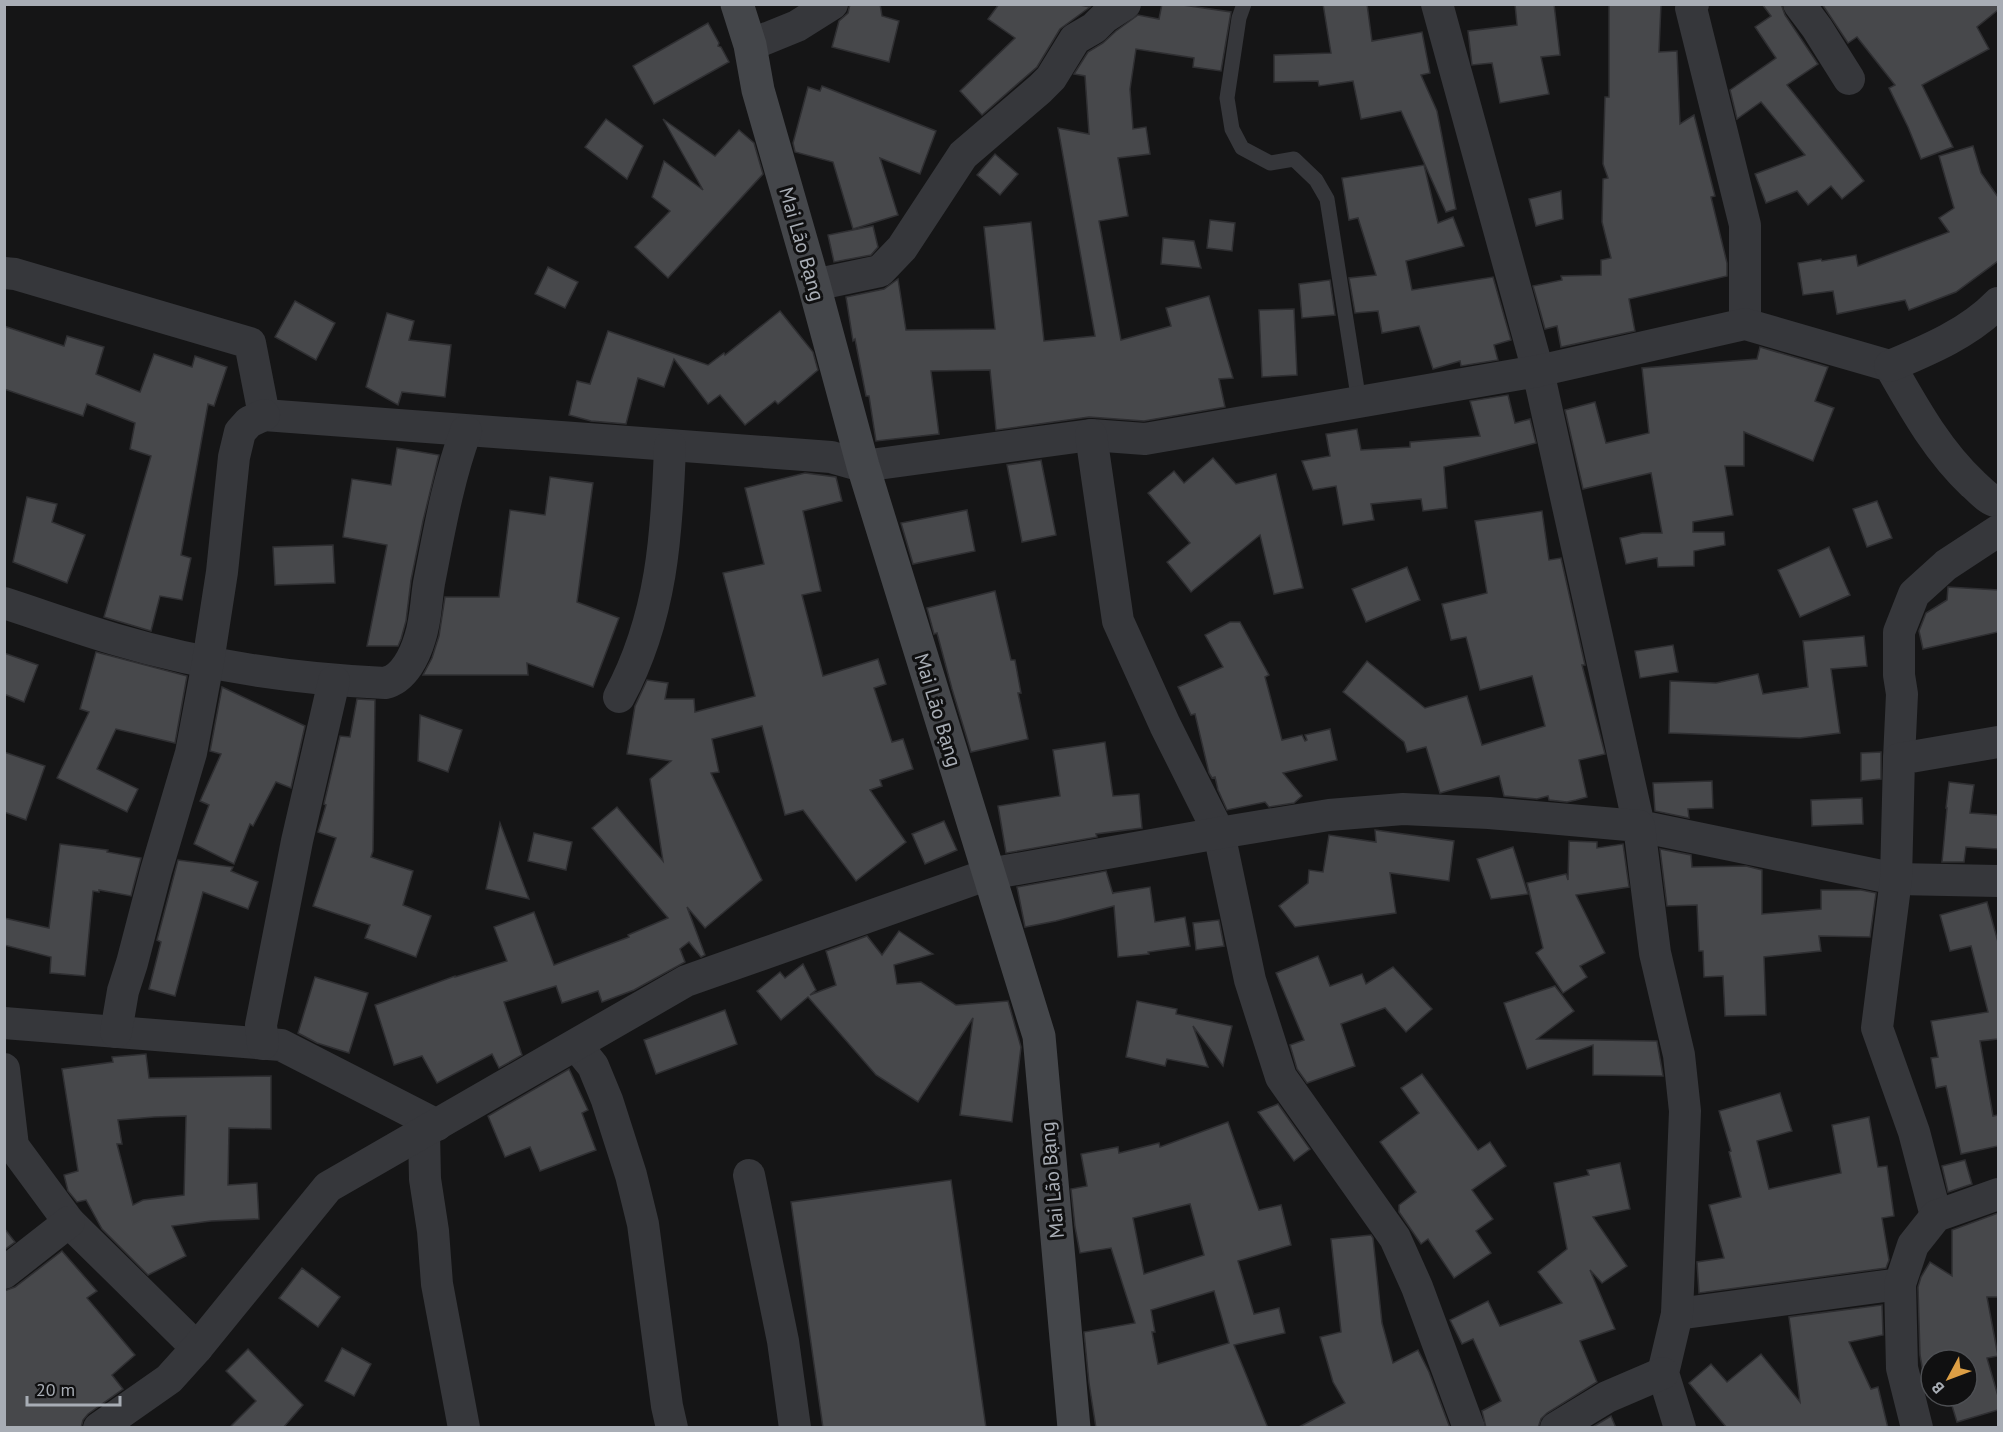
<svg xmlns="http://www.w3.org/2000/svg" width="2003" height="1432" font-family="'PT Sans',sans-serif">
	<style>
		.building { fill: #47484b; stroke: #2f2f32; stroke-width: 1.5; fill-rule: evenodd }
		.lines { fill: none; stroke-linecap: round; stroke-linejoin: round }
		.lane { stroke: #36373b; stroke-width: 15 }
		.street { stroke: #36373b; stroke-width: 32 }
		.secondary { stroke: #44464a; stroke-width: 33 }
		.labels { text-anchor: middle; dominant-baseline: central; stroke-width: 6; stroke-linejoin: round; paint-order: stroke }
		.street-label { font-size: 20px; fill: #a8adb5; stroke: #101011 }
	</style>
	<rect width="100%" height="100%" fill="#151516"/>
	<g class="building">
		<path d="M850,4h30l2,12 17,5 -10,41 -57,-15 7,-26 9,-8z"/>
		<path d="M999,4h76l15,3 -30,22 -23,38 -55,48 -22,-24 55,-53 -27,-19z"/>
		<path d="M1162,4h14l55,8 -10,59 -28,-4 1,-9 -58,-9 -6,40 3,40 13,-2 4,27 -32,4 10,58 -29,5 22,119 50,-14 -5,-18 43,-12 24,82 -14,1 6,28 -81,14 -55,-4 -93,13 -6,-60 -59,1 8,63 -63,7 -7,-45h-3l-11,-57 -2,2 -7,-44 38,-8 14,-10 8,51 89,-1 -11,-102 47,-5 13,119 51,-5 -37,-208 31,6 -4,-58 -11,-2 14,-22 15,-9 13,-12 22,-16 21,4z"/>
		<path d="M1323,4h44l5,37 50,-9 8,41 -9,2 16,36 19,98 -10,3 -45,-101 -40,8 -8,-38 -34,5 -1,-5 -44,1v-27l57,-2z"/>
		<path d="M1515,4h39l6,51 -19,2 8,37 -49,9 -8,-40 -20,2 -4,-34 49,-6z"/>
		<path d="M1609,4h52l-2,48 18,-1 3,73 14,-9 21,81 -4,1 16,66v13l-98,23 6,32 -74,16 -4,-21 -12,3 -12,-43 29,-6 -1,-4 40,-1v-15l10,-2 -9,-36 1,-43 5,-1 -5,-14 2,-67h4z"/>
		<path d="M1762,4h19l4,11 33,49 -31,21 77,96 -22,18 -11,-13 -23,19 -11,-14 -31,12 -11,-29 50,-19 -44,-53 -24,17 -7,-29 46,-32 -21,-31 16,-11z"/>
		<path d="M1822,4h176v6l-21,17 12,22 -67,36 31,62 -32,12 -13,-32 -19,-39 6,-3 -38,-48 -9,6z"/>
		<path d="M708,23l11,20 -1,3 3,1 8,15 -75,42 -21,-38z"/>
		<path d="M822,86l114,45 -16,43 -40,-16 18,57 -45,14 -20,-67 -38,-10 -2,-9 15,-56 12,4z"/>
		<path d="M606,119l37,27 -16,33 -42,-32z"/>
		<path d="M663,119l52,37 24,-26 15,13 9,31 -95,104 -33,-31 35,-36 -18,-14 12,-36 39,29z"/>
		<path d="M1973,146l8,27 17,24v64l-42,31 -47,18 -4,-10 -68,14 -4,-23 -30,4 -5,-32 23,-4 1,2 34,-6 2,11 91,-34 -10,-14 15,-10 -15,-52z"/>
		<path d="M995,154l23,20 -18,21 -23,-20z"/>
		<path d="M1424,165l14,58 15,-6 11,29 -58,15 6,29 81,-13 18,63 -17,5 4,15 -37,6 -1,-5 -27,8 -14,-43 -37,7 -4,-22 -23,2 -6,-35 27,-3 -18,-57 -9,2 -7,-42z"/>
		<path d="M1561,191l2,28 -27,7 -7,-27z"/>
		<path d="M1210,220l25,3 -3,28 -25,-3z"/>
		<path d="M873,226l5,21 -7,8 -37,7 -6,-27z"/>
		<path d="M1163,238l31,3 7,27 -40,-4z"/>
		<path d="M548,267l30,15 -13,26 -30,-14z"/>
		<path d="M1330,280l5,35 -33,3 -3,-34z"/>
		<path d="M295,301l40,22 -19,37 -41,-23z"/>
		<path d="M1294,309l3,66 -35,2 -3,-67z"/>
		<path d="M780,311l33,41 5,18 -40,34 -3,-3 -30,24 -25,-30 -12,9 -34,-45 -10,28 -26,-9 -12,46 -35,-3 -22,-6 8,-34 13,3 18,-53 100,34 16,-12 1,2z"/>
		<path d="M387,313l27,8 -5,19 42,5 -6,52 -43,-5 -4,13 -32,-18z"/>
		<path d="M4,326l60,20 3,-10 37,11 -8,27 44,18 14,-38 38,13 3,-11 32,11 -13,39 -6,-2 -27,151 10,3 -9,42 -22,-4 -9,35 -47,-14 47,-161 -21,-7 5,-26 -48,-19 -4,12 -79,-27z"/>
		<path d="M1760,347l68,20 -13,34 19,7 -21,53 -69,-29v34h-19l8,49 -40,7v10h31l1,13 -31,6v15l-36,1 -1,-9 -31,6 -6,-26 22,-5h20l-11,-60 -68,16 -18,-79 30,-8 11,41 43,-10 -7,-65 115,-9z"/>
		<path d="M1508,395l7,28 15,-4 6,24 -92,24 3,41 -24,3 -2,-12 -50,5 3,16 -31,5 -7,-39 -23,4 -11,-29 28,-5 -4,-22 31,-5 4,21 49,-3v-5l70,-6 -10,-35z"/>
		<path d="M397,448l42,7 -16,66 -12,59 -5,41 -5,18 -3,7h-31l20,-101 -44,-8 9,-58 39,6z"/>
		<path d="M1213,458l23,26 40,-10 27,114 -29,6 -14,-59 -69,57 -24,-30 23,-19 -42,-50 26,-22 10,12z"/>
		<path d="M1041,460l15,75 -34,7 -15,-77z"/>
		<path d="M805,473l31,4 6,24 -39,10 18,80 -19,4 21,81 55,-17 8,25 -12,4 18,54 11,-3 10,30 -33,11 2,6 -12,4 36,52 -50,39 -53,-71 -18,5 -23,-89 -50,13 7,33 -8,1 51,107 -57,48 -18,-21 18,48 -4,2 -12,-15 -9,7 5,13 -51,28 -32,12 -4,-11 -36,12 -6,-17 -52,16 18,53 -23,13 -7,-14 -55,29 -15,-27 -28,9 -19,-60 80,-29v1l52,-16 -13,-34 40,-15 20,53 75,-28 -1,-2 40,-17 -76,-90 25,-21 46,54 -13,-82 21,-18 -44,-7 8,-48 12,-26 21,3 -3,16h29l1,13 60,-16 -32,-123 41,-9 -19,-76z"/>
		<path d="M550,477l43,6 -16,119 42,16 -26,69 -66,-24 1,12h-105l9,-17 7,-22 6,-39h54l11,-87 35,5z"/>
		<path d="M27,497l30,7 -5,18 33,13 -18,48 -54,-21z"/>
		<path d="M1877,501l15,37 -25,9 -14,-38z"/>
		<path d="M967,510l8,41 -62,13 -12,-41z"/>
		<path d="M1542,511l7,49 12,-2 24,107h-3l23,89 -26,6 8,37 -11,3 -9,2 -18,-2 -1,-4 -11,3 -33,-3 -5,-20 -59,17 -14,-46 -19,5 -3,-10 -61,-50 24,-31 58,47 42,-12 15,49 63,-19 -13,-50 -52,14 -14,-53 -15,3 -9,-36 45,-11 -12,-72z"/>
		<path d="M333,545l2,38 -60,2 -2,-38z"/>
		<path d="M1829,547l21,48 -50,22 -22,-47z"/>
		<path d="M1407,567l13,33 -54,22 -14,-33z"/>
		<path d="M1948,587l50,3v42l-75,17 -4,-18 7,-18 21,-13z"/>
		<path d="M995,591l16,69h4l6,33h-3l10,46 -57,13 -19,-63 -15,-56 -3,1 -7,-26z"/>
		<path d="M1230,622h10l29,53 -4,2 17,63 20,-5 3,6 2,-1 -2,-5 25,-6 7,31 -54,13 19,23 -8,7 -25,4 -4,-5 -38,8 -9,-20 -3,-13 -3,1 -3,-5 -14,-59 -4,1 -13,-28 45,-20 -18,-32z"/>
		<path d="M1864,636l3,30 -36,3 9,64 -40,5 -131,-5 1,-52 46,2 42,-9 5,20 45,-7 -5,-46z"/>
		<path d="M1673,645l5,27 -38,6 -5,-27z"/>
		<path d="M96,652l91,24 -12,67 -59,-14 -19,40 41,20 -11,23 -70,-34 32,-66 -9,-3z"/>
		<path d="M4,653l34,12 -14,37 -20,-8z"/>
		<path d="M222,687l83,39 -14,62 -15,-6 -23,44 -3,-2 -16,40 -40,-20 15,-39 -9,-4 21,-47 -11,-3z"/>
		<path d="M357,699l18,1 -2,151 -2,6 42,14 -10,34 28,11 -15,41 -51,-19 5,-13 -57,-19 23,-68 -18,-6 8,-27 -2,-1 16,-68 10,1z"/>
		<path d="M420,715l42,15 -14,42 -30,-11z"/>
		<path d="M1105,742l8,54 26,-2 3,34 -46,6 1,3 -91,16 -8,-47 62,-10 -7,-46z"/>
		<path d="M4,752l41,14 -19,54 -22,-8z"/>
		<path d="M1881,752v27l-20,2v-28z"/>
		<path d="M1712,781l1,27 -25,1 1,9 -34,-7 -2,-28z"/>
		<path d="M1949,782l25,3 -4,28 28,2v34l-32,-2 -2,15h-22l5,-54h-1z"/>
		<path d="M1862,798l1,26 -51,2 -1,-26z"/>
		<path d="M944,821l13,29 -32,14 -13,-30z"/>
		<path d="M500,823l29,76 -43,-10z"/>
		<path d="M1375,830l79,11 -5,40 -59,-8 6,40 -101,14 -16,-21 29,-23 1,-13 14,2 6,-37 47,7z"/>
		<path d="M534,833l38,9 -6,28 -38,-9z"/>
		<path d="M1569,841l28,1v6l26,-4 6,43 -53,8 29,58 -25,13 7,11 -24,16 -27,-40 7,-5 -16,-65 39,-9 2,6z"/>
		<path d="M60,844l48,6 -1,2 34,6 -10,38 -32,-6v2l-6,-1 -8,85 -35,-3 1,-16 -47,-12v-27l45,10z"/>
		<path d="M1513,847l15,47 -37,5 -14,-40z"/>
		<path d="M1660,849l31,6 1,12 54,-1 16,4v44l59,-5v-19h40l15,3 -6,44 -51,-1 2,15 -57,6 2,58 -41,1 -2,-40 -19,1 -1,-26h-4l-2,-46 -30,1z"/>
		<path d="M178,860l55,7 -2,4 27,11 -10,27 -45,-17 -28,104 -26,-7 12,-47 -4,-2z"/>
		<path d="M1106,871l7,23v-1l37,-6 5,35 30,-5 5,29 -42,6 1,2 -31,3 -4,-51 -58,15 -31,6 -8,-40z"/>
		<path d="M1987,902l11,40v97l-18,2 13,75 5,-1v31l-37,8 -15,-68 -10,2 -5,-30 7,-1 -7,-36 57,-9 -17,-66 -21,5 -10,-36z"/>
		<path d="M1219,920l5,26 -28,4 -3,-27z"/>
		<path d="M899,931l34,23 -39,11 3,19 24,-2 35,23 52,-4 13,46 -9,75 -52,-7 13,-97 -55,84 -42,-27 -68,-78 -27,23 -24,-29 23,-19 5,6 18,-14 13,26 -6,5 26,-10 -10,-34 41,-15 15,19z"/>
		<path d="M1318,956l12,30 32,-12 4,10 27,-17 39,42 -26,23 -21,-24 -44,16 14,42 -48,17 -10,-14 -7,-24 14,-5 -28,-67z"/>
		<path d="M315,977l53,16 -19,60 -32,-10 -19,-10z"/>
		<path d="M1555,986l19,25 -37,28 120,2 6,35 -70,-1v-30l-66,24 -23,-66z"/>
		<path d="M1137,1001l40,8 -1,5 56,12 -9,40 -30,-40 15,41 -41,-8 -2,7 -39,-9z"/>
		<path d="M725,1010l12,34 -81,30 -12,-34z"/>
		<path d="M146,1054l3,24 122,-2v53l-42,-1 -1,57 29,-2 2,36 -48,2 -39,5 14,30 -38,19 -46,-46 -16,-29 -9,2 -9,-11 -4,-16 14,-4 -16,-102 51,-7 -1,-5zM186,1116l-2,79 -41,5 -10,5 -16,-61h5l-4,-24 36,-3z"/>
		<path d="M569,1069l19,41 -6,3 14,37 -56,21 -10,-24 -25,10 -17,-41z"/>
		<path d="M1422,1074l56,76 12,-8 16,24 -34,24 21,29 -17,12 15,22 -37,25 -26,-39 -7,5 -22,-32v-7l17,-13 -36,-50 39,-29 -18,-25z"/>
		<path d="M1780,1093l12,38 -35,10 12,48 72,-16 -9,-48 37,-8 9,50 9,-1 7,50 -12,2 7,42 -3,8 -187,25 -2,-31 27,-4 -15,-53 32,-8 -12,-45 2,-1 -12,-40z"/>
		<path d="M1278,1104l32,45 -16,12 -36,-49z"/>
		<path d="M1228,1122l31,88 22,-5 10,40 -53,16 16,53 25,-6 6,25 -51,12 34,83h-172l-7,-45 -5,-51 51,-9 -24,-75 -31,5 -5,-26 -4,-38 16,-3 -6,-32 37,-7 1,6 40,-10 1,4zM1190,1204l14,51 -60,19 -11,-56zM1214,1291l15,52 -71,21 -6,-32h3l-4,-22z"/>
		<path d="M1965,1160l7,24 -24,8 -6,-26z"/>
		<path d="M1620,1163l10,46 -37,8 34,49 -25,17 -12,-13 25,59 -35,12 17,41 -50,31 -6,6 -3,9h-52l-4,-17 19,-10 -28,-62 -11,5 -12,-24 38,-19 12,25 62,-23 -24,-31 29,-23 -13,-66 35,-8 -2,-5z"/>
		<path d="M951,1180l35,248h-163l-32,-226z"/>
		<path d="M1998,1213v84h-11l11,59 -11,2 11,38v14l-41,12 -8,-26h18v-36h-36v34l-4,1 -7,-40 -2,-68 3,-10 9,-15 22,14v-46z"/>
		<path d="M4,1228l11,14 -11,8z"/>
		<path d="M1371,1235l2,3 9,85 11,40 25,-13 11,22 21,56h-153l48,-25 -12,-21 -13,-45 21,-5 -10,-93z"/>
		<path d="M62,1251l35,40 -10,7 48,57 -23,20 11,14 -35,25 -5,6 -2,8h-77v-137l11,-4z"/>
		<path d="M302,1268l38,29 -22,30 -39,-29z"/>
		<path d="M1882,1305l1,30 -34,7 22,47 7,-2 10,41h-161l-38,-45 22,-19 16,18 34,-28 39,48 -11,-85z"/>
		<path d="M342,1348l29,16 -17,32 -29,-15z"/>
		<path d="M248,1349l55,56 -20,23h-54l27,-27 -30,-30z"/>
		<path d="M1611,1416l5,12h-25z"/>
	</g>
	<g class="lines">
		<path class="lane" d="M1244,4l-5,14 -12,80 5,31 10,19 28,15 24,-4 22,21 11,19 32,203"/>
		<g class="street">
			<path d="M1437,4l101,367 101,455 257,53 102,2"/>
			<path d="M1693,4l-2,4 54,217v99"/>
			<path d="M1799,4l18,24 32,51"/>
			<path d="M750,45l47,-19 35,-22"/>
			<path d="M4,273l11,1 235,69 14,72 567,42 32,9 228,-31 54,4 393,-68 207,-47 145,42c24,42 47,84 83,118 8,7 15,16 25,18"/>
			<path d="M814,285l66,-14 22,-23 61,-93 77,-66 11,-11 24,-39 19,-11 11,-11 20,-13"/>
			<path d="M1890,366c38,-16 79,-33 108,-63"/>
			<path d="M1091,435l27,186 47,104 54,108 31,147 31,97 114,161 22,49 52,141"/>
			<path d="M4,603c37,12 73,25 110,36 87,26 180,40 271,44 19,-4 30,-28 35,-45 6,-18 6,-37 9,-55 10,-51 19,-104 37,-152"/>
			<path d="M619,697c43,-80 48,-163 51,-251"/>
			<path d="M1899,759l3,-65 -3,-19v-43l15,-38 32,-29 52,-34"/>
			<path d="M4,1023l277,22 156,80"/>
			<path d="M116,1032l7,-41 9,-28 24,-92 35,-118 17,-91 14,-90 12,-115 6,-25 9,-10 15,-7"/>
			<path d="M263,1044l-2,-19 36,-184 37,-160"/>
			<path d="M576,1045l17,21 14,34 24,75 12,49 24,182 5,22"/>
			<path d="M4,1069l9,77 56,76 128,126"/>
			<path d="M424,1132l1,47 8,52 4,53 27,144"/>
			<path d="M749,1175l34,166 12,87"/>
			<path d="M1936,1216l-22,-84 -37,-104 19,-149 3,-120 99,-17"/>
			<path d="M4,1273l65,-51"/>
			<path d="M1677,1314l223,-30"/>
			<path d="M99,1428l70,-49 28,-31 131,-161 358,-206 303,-107 230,-41 110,-18 74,-6 86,4 150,13 16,127 24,102 6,56 -8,203 -14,59 17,55"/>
			<path d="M1556,1428l51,-31 56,-24"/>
			<path d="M1917,1428l-15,-60 -2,-84 13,-39 23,-29 62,-22"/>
		</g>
		<path class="secondary" d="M737,4l13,41 8,45 56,195 49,181 176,570 35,392"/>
	</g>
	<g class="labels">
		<g class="street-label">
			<text transform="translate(802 244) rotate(74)">Mai Lão Bạng</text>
			<text transform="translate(938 710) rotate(73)">Mai Lão Bạng</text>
			<text transform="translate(1052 1180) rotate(-95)">Mai Lão Bạng</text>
		</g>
	</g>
	<rect width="2003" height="1432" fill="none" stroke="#a8adb5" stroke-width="12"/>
	<g transform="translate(1949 1378) rotate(229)"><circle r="28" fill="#101011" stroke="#4d4f53" stroke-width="1.5"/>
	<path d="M0-4.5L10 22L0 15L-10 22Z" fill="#dd9f45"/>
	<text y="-9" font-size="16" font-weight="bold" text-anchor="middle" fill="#a8adb5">B</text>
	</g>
	<path d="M27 1396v9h93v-9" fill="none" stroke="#a8adb5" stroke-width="3"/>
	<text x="36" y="1396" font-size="18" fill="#a8adb5" stroke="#101011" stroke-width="4.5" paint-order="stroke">20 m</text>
</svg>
